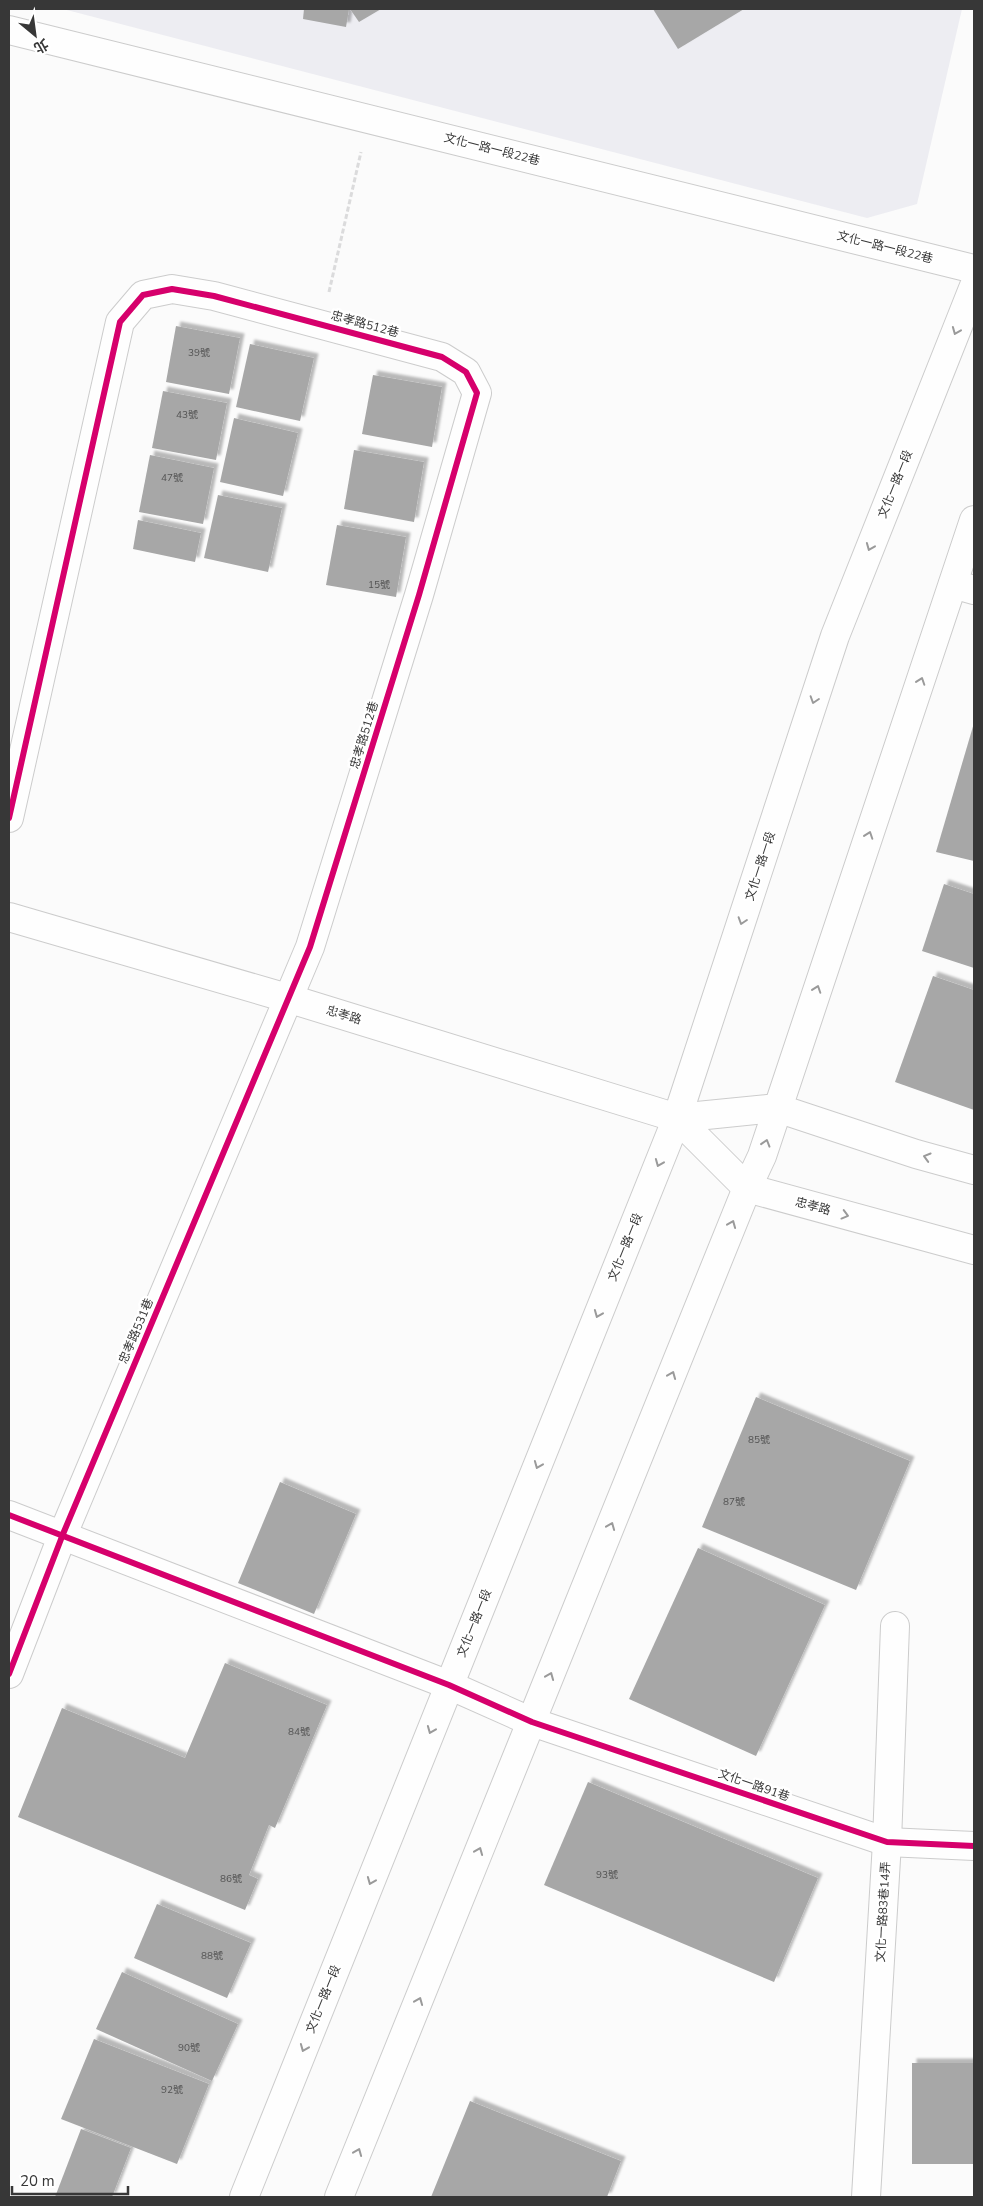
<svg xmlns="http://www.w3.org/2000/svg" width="983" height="2206" font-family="'Nunito Sans','Noto Sans TC',sans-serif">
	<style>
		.built { fill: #ededf2 }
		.building { fill: #a7a7a7; filter: url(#shadow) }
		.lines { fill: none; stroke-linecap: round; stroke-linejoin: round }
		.minor-casing { stroke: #ccc; stroke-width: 30 }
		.major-casing { stroke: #ccc; stroke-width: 30 }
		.path { stroke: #dbdbdc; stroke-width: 3; stroke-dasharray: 5 2.5; stroke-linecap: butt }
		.minor { stroke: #fefefe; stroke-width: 28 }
		.major { stroke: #fefefe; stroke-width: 28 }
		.cycleway-casing { stroke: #fff; stroke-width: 9 }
		.cycleway { stroke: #d6006c; stroke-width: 6 }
		.oneway { stroke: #9a9a9a }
		.labels { text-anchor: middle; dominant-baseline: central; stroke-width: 5; stroke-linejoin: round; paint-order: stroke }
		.number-label { font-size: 10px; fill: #535353 }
		.street-label { font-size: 12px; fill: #373737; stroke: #fff }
	</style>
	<defs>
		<filter id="shadow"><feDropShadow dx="4.5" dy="-4.5" stdDeviation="1" flood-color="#0004"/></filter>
	</defs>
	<rect width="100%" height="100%" fill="#fbfbfb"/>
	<path class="built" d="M63,9h899l-45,195 -50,14z"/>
	<g class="building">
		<path d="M304,9h45l-3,18 -43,-8z"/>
		<path d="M350,9h31l-22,13z"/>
		<path d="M653,9h91l-66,40z"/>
		<path d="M176,326l64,12 -11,56 -63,-12z"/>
		<path d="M250,344l64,14 -14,63 -64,-14z"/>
		<path d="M373,375l69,12 -10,60 -70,-13z"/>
		<path d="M163,391l64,12 -11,57 -64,-12z"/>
		<path d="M234,418l64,15 -15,63 -63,-14z"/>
		<path d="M354,450l70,12 -10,60 -70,-13z"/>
		<path d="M150,455l64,13 -11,56 -64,-12z"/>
		<path d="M218,495l64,13 -14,64 -64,-14z"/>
		<path d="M138,520l63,13 -6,29 -62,-13z"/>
		<path d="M337,525l69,12 -10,60 -70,-12z"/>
		<path d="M974,723v138l-38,-9z"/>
		<path d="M944,884l30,10v74l-52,-17z"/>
		<path d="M933,976l41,14v120l-79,-28z"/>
		<path d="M756,1397l154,64 -54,129 -154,-63z"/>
		<path d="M280,1482l76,32 -42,100 -76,-31z"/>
		<path d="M698,1548l127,57 -69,151 -127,-57z"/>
		<path d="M225,1663l102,42 -52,123 -6,-3 -20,50 9,4 -13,31 -227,-93 44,-109 123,50z"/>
		<path d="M588,1782l230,96 -44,104 -230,-97z"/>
		<path d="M157,1904l94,39 -24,55 -93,-40z"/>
		<path d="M122,1972l116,52 -26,57 -116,-52z"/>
		<path d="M94,2039l115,45 -32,80 -116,-45z"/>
		<rect x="912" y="2063" width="62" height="101"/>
		<path d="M470,2101l151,60 -14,36h-176z"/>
		<path d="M81,2129l50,19 -19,49h-57z"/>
	</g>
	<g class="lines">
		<g class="minor-casing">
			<g id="minor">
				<path d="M9,30l965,239"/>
				<path d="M953,584l21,6"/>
				<path d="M9,818l111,-496 23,-27 29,-6 42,7 228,61 24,15 11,21 -58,202 -109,352 -247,587 -54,140"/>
				<path d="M9,917l278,81 390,120 100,-10 139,46 58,16"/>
				<path d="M677,1118l70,70 227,62"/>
				<path d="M9,1515l440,170 83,37 355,120 87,4"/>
				<path d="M866,2197l21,-355 8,-216"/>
			</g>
		</g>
		<g class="major-casing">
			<g id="major">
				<path d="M244,2197l433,-1079 158,-482 139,-350"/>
				<path d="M339,2197l408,-1009 15,-32 212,-636"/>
			</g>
		</g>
		<path class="path" d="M329,292l32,-140"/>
		<use href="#minor" class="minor"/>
		<use href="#major" class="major"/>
		<g class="cycleway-casing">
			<g id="cycleway">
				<path d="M9,818l111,-496 23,-27 29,-6 42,7 228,61 24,15 11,21 -58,202 -109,352 -247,587 -54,140"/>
				<path d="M9,1515l440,170 83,37 355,120 87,4"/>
			</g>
		</g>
		<use href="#cycleway" class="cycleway"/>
	</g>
	<defs><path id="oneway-chevron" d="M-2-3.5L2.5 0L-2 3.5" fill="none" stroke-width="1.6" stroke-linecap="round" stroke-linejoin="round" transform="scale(1.25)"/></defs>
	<g class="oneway">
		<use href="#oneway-chevron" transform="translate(956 331) rotate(112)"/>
		<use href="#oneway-chevron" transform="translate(870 547) rotate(112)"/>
		<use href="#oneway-chevron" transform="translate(921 681) rotate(-71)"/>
		<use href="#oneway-chevron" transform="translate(814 700) rotate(108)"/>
		<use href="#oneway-chevron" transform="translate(869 835) rotate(-71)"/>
		<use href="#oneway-chevron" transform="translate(742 921) rotate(108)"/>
		<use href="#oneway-chevron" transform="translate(817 989) rotate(-71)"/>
		<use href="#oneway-chevron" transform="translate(766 1143) rotate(-73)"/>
		<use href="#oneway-chevron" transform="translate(927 1157) rotate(-164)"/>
		<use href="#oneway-chevron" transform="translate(659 1163) rotate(112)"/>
		<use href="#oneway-chevron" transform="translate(845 1215) rotate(15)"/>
		<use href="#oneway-chevron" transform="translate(732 1224) rotate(-68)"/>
		<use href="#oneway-chevron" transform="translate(598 1314) rotate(112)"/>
		<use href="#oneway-chevron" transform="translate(672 1375) rotate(-68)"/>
		<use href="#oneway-chevron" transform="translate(538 1465) rotate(112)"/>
		<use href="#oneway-chevron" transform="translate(611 1526) rotate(-68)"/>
		<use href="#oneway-chevron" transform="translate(550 1676) rotate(-68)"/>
		<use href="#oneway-chevron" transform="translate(431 1730) rotate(112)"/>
		<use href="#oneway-chevron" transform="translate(479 1851) rotate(-68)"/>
		<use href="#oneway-chevron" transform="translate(371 1881) rotate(112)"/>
		<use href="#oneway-chevron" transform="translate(419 2001) rotate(-68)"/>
		<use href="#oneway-chevron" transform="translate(304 2048) rotate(112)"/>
		<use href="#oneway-chevron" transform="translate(358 2152) rotate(-68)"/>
	</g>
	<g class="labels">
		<g class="number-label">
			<text x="199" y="353">39號</text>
			<text x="187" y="415">43號</text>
			<text x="172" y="478">47號</text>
			<text x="379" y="585">15號</text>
			<text x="759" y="1440">85號</text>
			<text x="734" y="1502">87號</text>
			<text x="299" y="1732">84號</text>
			<text x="607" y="1875">93號</text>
			<text x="231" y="1879">86號</text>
			<text x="212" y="1956">88號</text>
			<text x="189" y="2048">90號</text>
			<text x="172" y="2090">92號</text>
		</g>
		<g class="street-label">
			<text transform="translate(492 149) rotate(14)">文化一路一段22巷</text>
			<text transform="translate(885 247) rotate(14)">文化一路一段22巷</text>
			<text transform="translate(365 324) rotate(15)">忠孝路512巷</text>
			<text transform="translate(895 484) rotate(-68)">文化一路一段</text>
			<text transform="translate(364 735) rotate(-73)">忠孝路512巷</text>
			<text transform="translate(760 866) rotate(-72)">文化一路一段</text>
			<text transform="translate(344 1015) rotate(17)">忠孝路</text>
			<text transform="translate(813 1206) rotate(15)">忠孝路</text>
			<text transform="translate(625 1247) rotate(-68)">文化一路一段</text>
			<text transform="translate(136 1331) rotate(-67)">忠孝路531巷</text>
			<text transform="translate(474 1623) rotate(-68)">文化一路一段</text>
			<text transform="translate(754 1785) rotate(19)">文化一路91巷</text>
			<text transform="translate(883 1912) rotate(-87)">文化一路83巷14弄</text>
			<text transform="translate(323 1999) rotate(-68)">文化一路一段</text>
		</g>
	</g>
	<rect width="983" height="2206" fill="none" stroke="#373737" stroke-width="20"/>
	<g transform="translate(35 35) rotate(151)" stroke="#ffffff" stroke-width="4" paint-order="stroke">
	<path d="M0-4L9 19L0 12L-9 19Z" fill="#373737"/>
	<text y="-8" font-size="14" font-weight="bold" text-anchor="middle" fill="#373737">北</text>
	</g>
	<path d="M12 2186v8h116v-8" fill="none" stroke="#373737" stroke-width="2.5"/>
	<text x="20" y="2186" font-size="15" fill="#373737" stroke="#ffffff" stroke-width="4" paint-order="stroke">20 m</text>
</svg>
